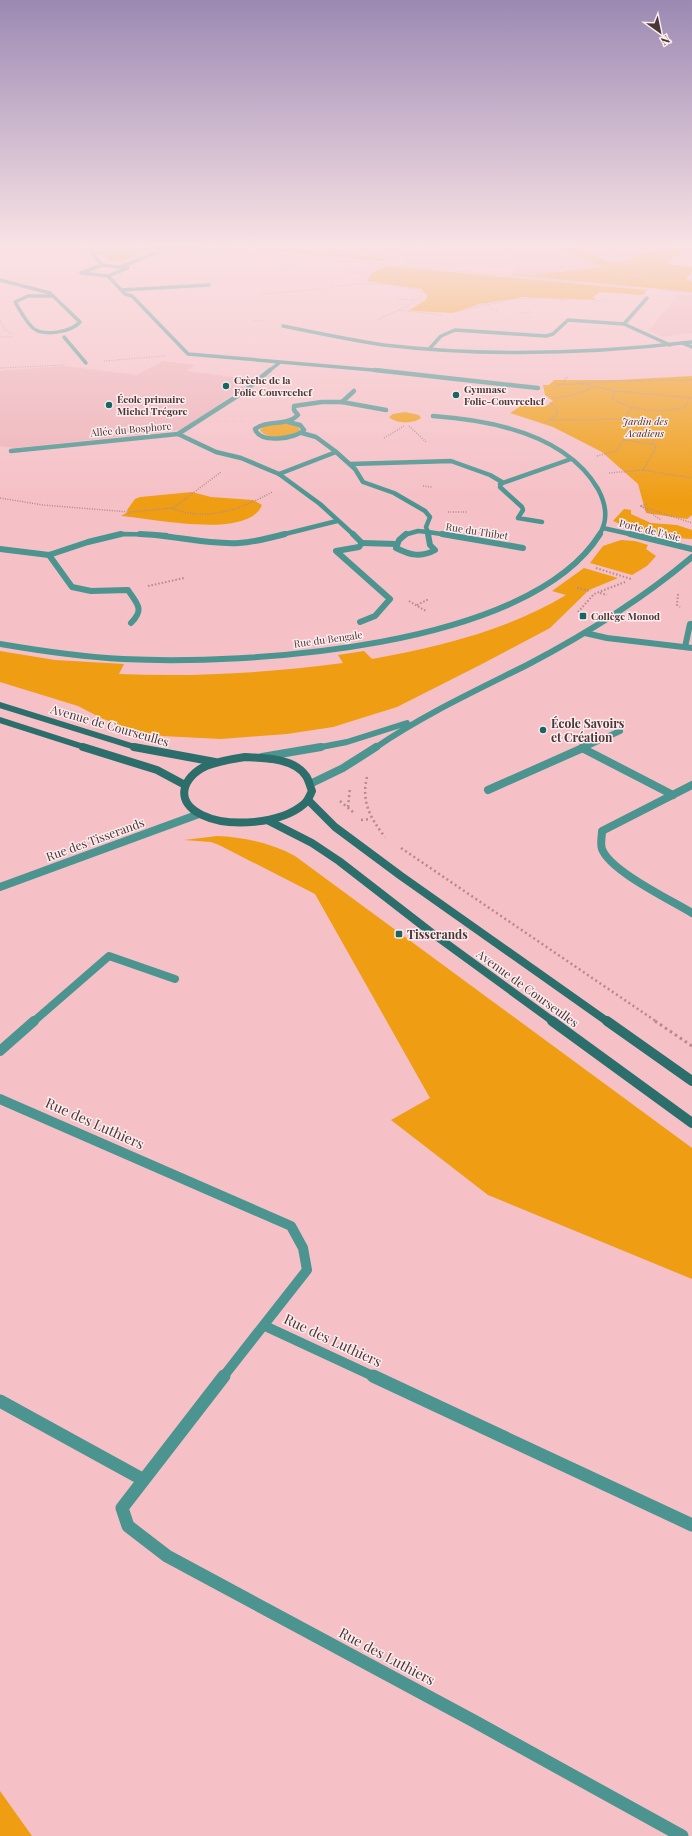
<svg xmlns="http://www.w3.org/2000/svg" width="692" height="1836" font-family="'Playfair Display',serif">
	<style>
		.built { fill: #edb1b7 }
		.green { fill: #ef9d12 }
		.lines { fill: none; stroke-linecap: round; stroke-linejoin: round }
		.path-far4 { stroke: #b38a8f; stroke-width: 1; stroke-dasharray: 1 1.5; stroke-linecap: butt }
		.path-far3 { stroke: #b38a8f; stroke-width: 1.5; stroke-dasharray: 1 1.5; stroke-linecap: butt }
		.path-far2 { stroke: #b38a8f; stroke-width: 2; stroke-dasharray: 1.5 2; stroke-linecap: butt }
		.path-far1 { stroke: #b38a8f; stroke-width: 2.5; stroke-dasharray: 2 3; stroke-linecap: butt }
		.path { stroke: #b38a8f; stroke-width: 3; stroke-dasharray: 2.5 3.5; stroke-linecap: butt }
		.service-far3 { stroke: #4b9490; stroke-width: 3.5 }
		.service-far2 { stroke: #4b9490; stroke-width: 4.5 }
		.service-far1 { stroke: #4b9490; stroke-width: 6 }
		.service { stroke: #4b9490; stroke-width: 8 }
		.pedestrian-far2 { stroke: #4b9490; stroke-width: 3.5 }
		.pedestrian-far1 { stroke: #4b9490; stroke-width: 4.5 }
		.pedestrian { stroke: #4b9490; stroke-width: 6 }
		.minor-far5 { stroke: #4b9490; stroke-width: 3.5 }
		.minor-far4 { stroke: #4b9490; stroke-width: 4.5 }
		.minor-far3 { stroke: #4b9490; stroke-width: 6 }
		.minor-far2 { stroke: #4b9490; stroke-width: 8 }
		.minor-far1 { stroke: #4b9490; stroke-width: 10 }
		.minor { stroke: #4b9490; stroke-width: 13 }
		.tertiary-far1 { stroke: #4b9490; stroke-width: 6 }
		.tertiary { stroke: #4b9490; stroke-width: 8 }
		.secondary-far2 { stroke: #2c6e6b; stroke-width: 6 }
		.secondary-far1 { stroke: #2c6e6b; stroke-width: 8 }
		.secondary { stroke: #2c6e6b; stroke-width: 10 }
		.poi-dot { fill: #186663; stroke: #fdeced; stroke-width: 1.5 }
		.labels { text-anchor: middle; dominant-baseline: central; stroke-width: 3; stroke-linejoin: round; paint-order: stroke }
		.far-poi-label { font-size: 10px; font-weight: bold; fill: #4a3537; stroke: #fdeced; text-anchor: start }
		.far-park-label { font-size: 10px; font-style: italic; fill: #43331f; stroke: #fdeced }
		.far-street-label { font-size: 10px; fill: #4a3537; stroke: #fdeced }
		.poi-label { font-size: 12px; font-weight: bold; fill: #4a3537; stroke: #fdeced; text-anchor: start }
		.street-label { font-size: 12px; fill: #4a3537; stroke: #fdeced }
		.near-street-label { font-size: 14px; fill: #4a3537; stroke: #fdeced }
	</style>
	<rect width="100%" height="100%" fill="#f5c0c6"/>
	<g class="built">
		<path d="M196,244h212l-26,17z"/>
		<path d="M431,244h118l54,23 -72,8 -21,-2 7,-7 -22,2 -23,-4 -8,1 -5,3 -56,-5 13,-9 9,-1 2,-3 10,-2 -10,-1z"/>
		<path d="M679,294l13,1v38l-30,4 -13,-7z"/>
		<path d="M163,361l32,4 -9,6 68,9 -73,50 -165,18 -16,-2v-75l64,-5 73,9z"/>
	</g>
	<g class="green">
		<path d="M337,244h14l-18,11 18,2 21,-13h14h-9l-20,12 28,3 -3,2 -118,-11 4,-1 60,6 15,-9 -7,-1z"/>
		<path d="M549,244h16l44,18 28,-3 -11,-4 46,-5 4,-5 12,1 -9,9h-4l-8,9 25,3v5l-6,7 6,3v10l-179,-17 -3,-2 21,2 71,-8z"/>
		<path d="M144,251l-24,11 -10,-1 -7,-7z"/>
		<path d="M386,266l261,24 -4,5 -44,-3 -6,6 3,2 -72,-3 -44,7 -27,9 -38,-2 -6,-1 17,-10 1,-5 -6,-6 -54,-8 5,-8z"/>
		<path d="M692,376v139l-5,4 -41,-6 -8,-29 -36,-32 -49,-25 -43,-14 12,-8 7,1 4,-2 13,2 7,-5 -8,-6 -2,-10h6l5,-5h63z"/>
		<path d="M405,412l14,3 2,3c-8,6 -25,6 -32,-1l4,-3z"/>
		<path d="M282,423l16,3 2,5c-10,5 -33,10 -40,-1l4,-4z"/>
		<path d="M192,492l19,5 42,3 9,5c-14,35 -112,13 -141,11l7,-4 -1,-2 8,-11 5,-2z"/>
		<path d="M624,509l7,1v4l20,9 26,2 15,5v9c-30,-2 -52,-6 -79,-18z"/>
		<path d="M621,540l14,1 13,4 -2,4 10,7 -9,10 -15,9 -42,-12 13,-17z"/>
		<path d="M584,568l34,10 -29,12 -39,38 -70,37 -83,42 -64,20 -46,7 -66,5 -59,-3 -32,-7 -29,-11 -23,-12 -78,-24v-31l55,9 69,4 -5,10c75,3 150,-1 224,-11l-5,-8 26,-4 8,8c66,-12 136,-29 194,-64l-14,-4z"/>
		<path d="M217,836c27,1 54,7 78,20l397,292v131l-204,-84 -97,-75 39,-22 -115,-204 -96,-49 -8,-3 -27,-2z"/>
		<path d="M0,1791l32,45h-32z"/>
	</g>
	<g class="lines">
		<g class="path-far4">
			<path d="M577,244l-11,1 41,17 14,-2"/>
			<path d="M410,249l14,-2"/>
			<path d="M236,251l53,5"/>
			<path d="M611,256l60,-7 3,-4 7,-1"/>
			<path d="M334,260l298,27"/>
			<path d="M624,261l11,5v2"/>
			<path d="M397,266l4,21"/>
			<path d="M286,269l13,-7"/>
			<path d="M665,271l27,-2"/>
			<path d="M349,272l19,1"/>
			<path d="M643,280l-15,-2 7,-10 30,3 -9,12"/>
			<path d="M363,283l-1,-5 54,-34"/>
			<path d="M599,283l29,-5"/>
			<path d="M331,287c31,-4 61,-6 91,5v4l-16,11 -29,13"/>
			<path d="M663,290l29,3"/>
			<path d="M261,294l60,-5"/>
			<path d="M397,299l20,1"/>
			<path d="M593,302l13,-2"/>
			<path d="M487,303l4,6 6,2"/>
			<path d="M398,310l43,5"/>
			<path d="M459,311l54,-12 34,-1 19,2"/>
			<path d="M521,313l9,-1"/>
			<path d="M0,320l5,10 7,4"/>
			<path d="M253,321h13"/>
			<path d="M0,337h15"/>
			<path d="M104,361l61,-5"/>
			<path d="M0,368l64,-3"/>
		</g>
		<g class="path-far3">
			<path d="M578,383l38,8 76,7"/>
			<path d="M562,384l6,-8"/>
			<path d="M556,385l59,-4 77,-1"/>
			<path d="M616,391l-4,7c18,14 52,15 73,9l5,-10"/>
			<path d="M553,398l21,-3 17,-7"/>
			<path d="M624,419l8,-12"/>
			<path d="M550,420l74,-1"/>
			<path d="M546,422l9,-6 3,-5 -8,-9"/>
			<path d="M409,426l17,16"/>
			<path d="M384,438l20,-12"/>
			<path d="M624,440l29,4"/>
			<path d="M597,456l19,-5 14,-20"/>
			<path d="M643,470l49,8"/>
			<path d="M609,473l34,-3 13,-22 -3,-4 4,-9 -27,-4 -6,-12"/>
			<path d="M423,486l9,1"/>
			<path d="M0,498l43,7 86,7"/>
			<path d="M647,504l-7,2 52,17"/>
			<path d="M641,506l20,14"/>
			<path d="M173,509c36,12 67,1 99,-17"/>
			<path d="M448,512h20"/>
			<path d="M128,514l1,-2 44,-4 48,-36"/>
		</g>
		<g class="path-far2">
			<path d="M596,568l35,11"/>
			<path d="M148,586l36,-8"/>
			<path d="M577,588l14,3"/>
			<path d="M600,593l7,2"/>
			<path d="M678,594l-1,11 3,2"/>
			<path d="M409,601l17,10"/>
			<path d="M417,605l12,-6"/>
			<path d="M578,612l16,-18 31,-12"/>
		</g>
		<g class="path-far1">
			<path d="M367,777c-6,24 3,41 18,60"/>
			<path d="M340,801l13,11"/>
			<path d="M348,807l2,-19"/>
			<path d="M361,820l10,-1"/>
			<path d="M401,848l256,174"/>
		</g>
		<path class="path" d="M655,1021l37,25"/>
		<g class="service-far3">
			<path d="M304,245l22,-1"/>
			<path d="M647,298l-23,26 46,21"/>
			<path d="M682,343l10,4"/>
			<path d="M430,348l11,-12 14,-6 91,6 7,-2 15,-14 56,4"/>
		</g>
		<g class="service-far2">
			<path d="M342,402l44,8"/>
			<path d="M342,402l12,-11"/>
		</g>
		<g class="service-far1">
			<path d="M685,647l5,-23h2"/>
			<path d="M583,748l37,-17"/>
		</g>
		<g class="service">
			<path d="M582,748l91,47"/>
			<path d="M488,790l97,-43"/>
		</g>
		<g class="pedestrian-far2">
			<path d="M100,244l-15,1 17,20 26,3 -20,8 17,18 7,2 56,58 197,17"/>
			<path d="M166,246l53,4"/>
			<path d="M92,253l80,-6"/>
			<path d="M102,265l-21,8 27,3"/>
			<path d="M120,267l43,-17"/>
			<path d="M121,290l88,-5"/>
			<path d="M64,337l22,26"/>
			<path d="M269,371l10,-8"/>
		</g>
		<g class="pedestrian-far1">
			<path d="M375,370l163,18"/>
			<path d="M288,422l12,3 4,5c-9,9 -44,14 -49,-1 13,-10 31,-2 43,-14l-4,-5v-4l28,-4h20"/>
			<path d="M302,433l14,4 19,14 20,18 8,13 31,11 31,18 5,6 -4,10 2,5 20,3"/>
			<path d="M178,434l38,18 25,6 38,16 41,30 34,31"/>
			<path d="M11,451l167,-17 64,-41 28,-23"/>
			<path d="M350,464l101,-3 39,14 12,7 -2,5 22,20 1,3 -5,8 24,4"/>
			<path d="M279,474l57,-22"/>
			<path d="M500,484l71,-25"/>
			<path d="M117,535l6,-1 43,1"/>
			<path d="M281,535l56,-14"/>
			<path d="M404,535l14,-4 10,1 1,3"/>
		</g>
		<g class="pedestrian">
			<path d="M140,534c33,1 66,11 99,9 16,-1 31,-5 46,-9"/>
			<path d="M353,534l9,9 -3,4 -23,4 54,48 -15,17 -15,6"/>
			<path d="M406,534l-7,6 -3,8c14,7 25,10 39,2l-5,-5 -2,-11"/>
			<path d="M442,534l81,14"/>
			<path d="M362,543l35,1"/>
			<path d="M0,549l49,6 39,-13 33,-8"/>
			<path d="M49,555l23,32 19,4 37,-1c9,14 17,19 3,33"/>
		</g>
		<g class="minor-far5">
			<path d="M0,280l50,13 3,3"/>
			<path d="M28,296h25l27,26c-9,10 -36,15 -47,6 -7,-6 -13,-18 -18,-26z"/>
			<path d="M283,326c34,7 67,14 101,19 103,12 205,9 308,-3"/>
		</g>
		<g class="minor-far4">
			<path d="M433,416c58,4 133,18 165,73 8,15 11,31 1,46"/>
			<path d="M603,528l31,7"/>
		</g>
		<g class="minor-far3">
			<path d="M630,534l62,15"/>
			<path d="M585,633l22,5 85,10"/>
			<path d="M0,644c41,7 82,13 123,15 123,6 405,-10 477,-125"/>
		</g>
		<g class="minor-far2">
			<path d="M692,785l-90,46c0,6 -2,13 0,18 8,22 69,51 90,64"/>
			<path d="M0,887l199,-73"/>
			<path d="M33,1022l76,-66 66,23"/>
		</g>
		<g class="minor-far1">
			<path d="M0,1051l34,-30"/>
			<path d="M0,1099l291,127 12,22 4,22 -84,107"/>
			<path d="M265,1326l110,51"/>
		</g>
		<g class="minor">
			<path d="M224,1376l-102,132 6,18 39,30 305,164 210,116"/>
			<path d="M373,1376l319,149"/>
			<path d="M0,1401l142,78"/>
		</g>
		<g class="tertiary-far1">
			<path d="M316,748l31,-6 60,-19"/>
			<path d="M375,748c48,-33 100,-57 152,-83 59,-31 114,-65 165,-108"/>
		</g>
		<g class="tertiary">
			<path d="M262,757l59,-10"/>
			<path d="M310,784l33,-16 33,-21"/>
		</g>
		<g class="secondary-far2">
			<path d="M0,705l138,43"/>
			<path d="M0,720l87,28"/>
		</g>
		<g class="secondary-far1">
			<path d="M83,747l74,23 28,15"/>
			<path d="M134,747l81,15"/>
			<path d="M245,757c20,1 49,1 61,19 3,4 4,11 6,15 -2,4 -4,10 -8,13 -23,20 -75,24 -102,11 -28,-13 -20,-38 4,-49 13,-5 26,-7 39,-9z"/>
			<path d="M308,800l27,27 66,49 207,146"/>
			<path d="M269,821l43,22 27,18 93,72 122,89"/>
		</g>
		<g class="secondary">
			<path d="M552,1021l140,102"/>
			<path d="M607,1021l85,60"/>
		</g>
	</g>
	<linearGradient id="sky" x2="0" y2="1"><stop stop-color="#9b89b3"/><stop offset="0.49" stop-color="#fae3e5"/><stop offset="1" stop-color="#fae3e5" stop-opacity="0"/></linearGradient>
	<rect width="692" height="501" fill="url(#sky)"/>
	<g class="poi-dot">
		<circle cx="226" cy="386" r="4"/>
		<circle cx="456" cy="395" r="4"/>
		<circle cx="109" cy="405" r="4"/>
		<rect x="579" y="612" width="8" height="8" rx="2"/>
		<circle cx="543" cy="730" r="4"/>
		<rect x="395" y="930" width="8" height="8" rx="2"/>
	</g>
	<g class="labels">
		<g class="far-poi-label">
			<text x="234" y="380">Crèche de la<tspan x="234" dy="12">Folie Couvrechef</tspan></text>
			<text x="464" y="389">Gymnase<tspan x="464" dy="12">Folie-Couvrechef</tspan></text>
			<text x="117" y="399">École primaire<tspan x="117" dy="12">Michel Trégore</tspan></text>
			<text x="591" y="616">Collège Monod</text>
		</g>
		<g class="far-park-label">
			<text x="645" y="421">Jardin des<tspan x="645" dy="12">Acadiens</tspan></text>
		</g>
		<g class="far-street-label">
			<text transform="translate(131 429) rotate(-5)">Allée du Bosphore</text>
			<text transform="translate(650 530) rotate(14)">Porte de l'Asie</text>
			<text transform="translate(477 531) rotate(9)">Rue du Thibet</text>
			<text transform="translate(328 639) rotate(-8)">Rue du Bengale</text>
		</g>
		<g class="poi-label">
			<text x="551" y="723">École Savoirs<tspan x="551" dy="14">et Création</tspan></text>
			<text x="407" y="934">Tisserands</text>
		</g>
		<g class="street-label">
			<text transform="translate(110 725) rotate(16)">Avenue de Courseulles</text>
			<text transform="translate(95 839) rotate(-20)">Rue des Tisserands</text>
			<text transform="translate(528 988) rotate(36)">Avenue de Courseulles</text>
		</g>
		<g class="near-street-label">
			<text transform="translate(95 1123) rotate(24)">Rue des Luthiers</text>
			<text transform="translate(333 1340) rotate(25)">Rue des Luthiers</text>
			<text transform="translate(387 1656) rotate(28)">Rue des Luthiers</text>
		</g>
	</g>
	<g transform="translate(660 32) rotate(147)" stroke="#fdeced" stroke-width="3" paint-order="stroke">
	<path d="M0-3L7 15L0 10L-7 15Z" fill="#4a3537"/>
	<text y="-6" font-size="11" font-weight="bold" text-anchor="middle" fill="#4a3537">N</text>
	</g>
</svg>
